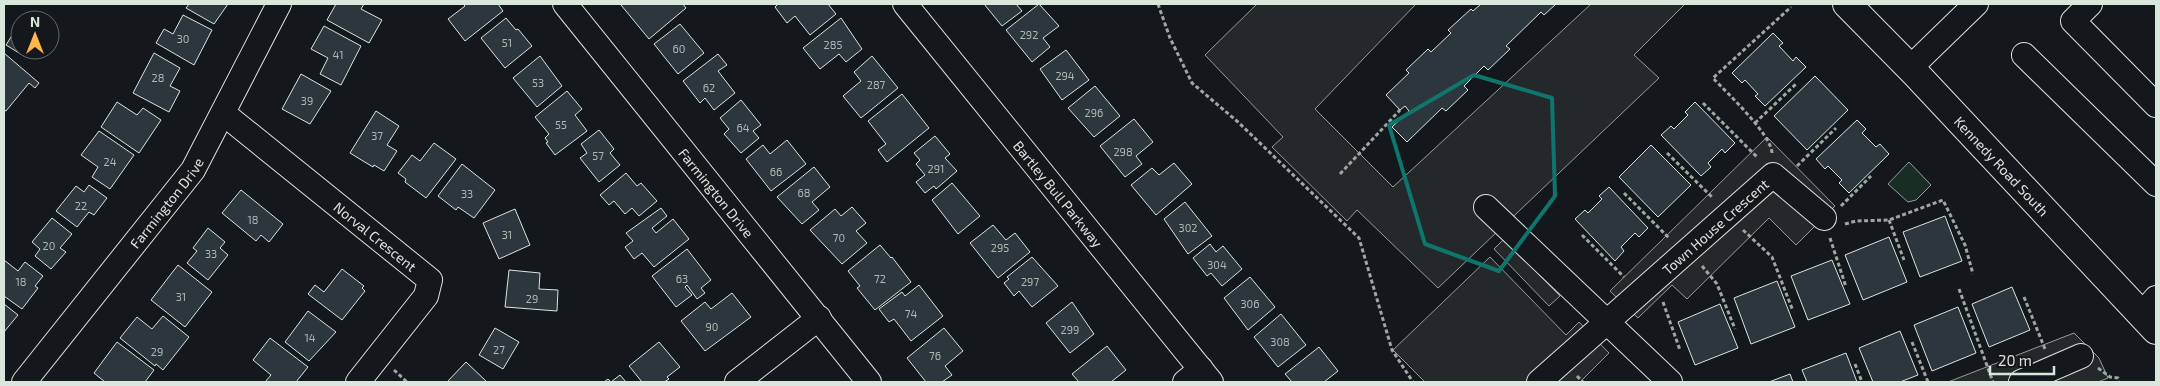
<svg xmlns="http://www.w3.org/2000/svg" width="2160" height="386" font-family="'Exo 2',sans-serif">
	<style>
		.green { fill: #1a2d24; stroke: #939e99 }
		.parking { fill: #24282b; stroke: #939e99 }
		.building { fill: #2c363c; stroke: #d8e6dc }
		.lines { fill: none; stroke-linecap: round; stroke-linejoin: round }
		.minor-casing { stroke: #d8e6dc; stroke-width: 26 }
		.major-casing { stroke: #d8e6dc; stroke-width: 30 }
		.path { stroke: #9da8a2; stroke-width: 3; stroke-dasharray: 4 2.5; stroke-linecap: butt }
		.minor { stroke: #14181c; stroke-width: 24 }
		.major { stroke: #14181c; stroke-width: 28 }
		.marked { fill: none; stroke: #0f766e; stroke-width: 4; stroke-linejoin: round }
		.labels { text-anchor: middle; dominant-baseline: central; stroke-width: 4; stroke-linejoin: round; paint-order: stroke }
		.number-label { font-size: 11px; fill: #adbab4 }
		.street-label { font-size: 14px; fill: #d8e6dc; stroke: #14181c }
	</style>
	<rect width="100%" height="100%" fill="#14181c"/>
	<path class="green" d="M1909,162l22,23 -15,15 -8,2 -20,-18z"/>
	<g class="parking">
		<path d="M1257,4h159l-101,105 78,78 198,-183h94l-51,51 25,23 -221,210 -81,-78 -10,11 -75,-74 11,-10 -78,-82z"/>
		<path d="M1767,137l68,69 -39,39 -27,-27 -82,81 -15,-14 -34,33 -28,-27z"/>
		<path d="M1504,239l56,57 -11,10 -55,-57z"/>
		<path d="M1490,257l76,78 13,-13 30,31 -29,29h-155l-32,-32z"/>
		<path d="M2074,333l25,25 9,20 -10,4h-150z"/>
	</g>
	<g class="building">
		<path d="M189,4h39l-14,20 -28,-16z"/>
		<path d="M336,4h28l-3,5 21,11 -13,23 -42,-23z"/>
		<path d="M463,4h35l5,7 -38,30 -17,-22 17,-13z"/>
		<path d="M623,4h60l3,4 -37,31 -28,-34z"/>
		<path d="M778,4h50l8,10 -26,21 -15,-19 -8,7 -12,-16z"/>
		<path d="M984,4h32l6,7 -20,15z"/>
		<path d="M1039,4l20,22 -16,12 7,9 -18,15 -26,-32z"/>
		<path d="M1481,4h75l-12,11 -3,-3 -35,34 4,3 -22,21 -4,-4 -20,20 4,4 -22,21 -4,-3 -35,34 -15,-15 17,-16 -4,-5 -5,4 -14,-15 23,-22 -3,-3 22,-21 3,3 20,-19 -3,-3 23,-21 2,2z"/>
		<path d="M183,15l29,15 -18,35 -38,-22 8,-14 9,5z"/>
		<path d="M506,18l10,12 2,-1 14,17 -27,22 -24,-30z"/>
		<path d="M841,18l21,31 -16,13 -7,-8 -19,15 -17,-21z"/>
		<path d="M680,24l24,29 -26,21 -24,-30z"/>
		<path d="M18,26l2,1v23h8l-4,6 -18,-11z"/>
		<path d="M324,26l37,20 -20,39 -21,-11 8,-16 -17,-9z"/>
		<path d="M1773,33l10,10 -4,3 14,15 3,-4 10,10 -41,39 -10,-10 3,-2 -13,-14 -3,3 -10,-10z"/>
		<path d="M1066,50l23,30 -27,20 -22,-31z"/>
		<path d="M4,53l35,30 -4,5 -6,-5 -23,28 -2,-1z"/>
		<path d="M154,53l26,15 -10,18 10,5 -11,21 -36,-19z"/>
		<path d="M718,54l9,11 -9,6 17,22 -21,17 -9,-12 -5,5 -17,-22z"/>
		<path d="M540,56l22,30 -25,21 -24,-29z"/>
		<path d="M872,56l26,32 -37,30 -18,-22 18,-15 -7,-9z"/>
		<path d="M301,74l30,17 -21,33 -28,-15z"/>
		<path d="M1815,76l33,34 -41,40 -33,-34z"/>
		<path d="M1095,86l25,30 -26,21 -26,-29z"/>
		<path d="M567,91l15,18 -7,6 12,16 -32,24 -9,-12 2,-1 -3,-4 4,-4 -14,-17z"/>
		<path d="M902,94l27,34 -42,34 -9,-12 8,-6 -18,-23z"/>
		<path d="M741,100l20,25 -8,6 6,7 -18,15 -17,-19 5,-5 -9,-11z"/>
		<path d="M117,102l20,13 6,-7 18,12 -22,33 -38,-26z"/>
		<path d="M1695,102l40,41 -10,10 -3,-4 -14,14 3,4 -10,9 -40,-41 10,-9 3,3 14,-14 -3,-3z"/>
		<path d="M376,111l23,15 -12,19 10,6 -13,20 -10,-6 -1,2 -23,-14z"/>
		<path d="M1134,119l19,23 -17,14 6,8 -17,13 -25,-31z"/>
		<path d="M1857,120l9,9 -4,4 14,14 4,-3 9,10 -40,39 -10,-10 3,-3 -14,-14 -3,3 -9,-10z"/>
		<path d="M599,130l15,19 -4,4 10,12 -21,17 -19,-24 7,-5 -6,-9z"/>
		<path d="M99,131l35,24 -24,34 -18,-12 6,-10 -17,-12z"/>
		<path d="M935,136l15,18 -5,4 12,13 -21,18 -2,-3 -9,7 -9,-11 9,-7 -9,-11 4,-4 -6,-7z"/>
		<path d="M787,140l19,24 -35,27 -25,-32 17,-14 7,9z"/>
		<path d="M434,143l22,16 -30,39 -21,-16 1,-3 -8,-6 14,-18 8,6z"/>
		<path d="M1651,145l40,40 -33,32 -39,-40z"/>
		<path d="M1174,163l18,21 -36,31 -25,-30 21,-17 7,7z"/>
		<path d="M462,164l33,26 -21,28 -16,-11 -2,3 -18,-14z"/>
		<path d="M814,167l16,20 -18,15 7,8 -17,14 -25,-27z"/>
		<path d="M626,173l11,13 4,-3 16,18 -18,15 -7,-8 -7,6 -11,-13 -5,4 -9,-10z"/>
		<path d="M952,183l28,33 -22,18 -26,-34z"/>
		<path d="M89,185l18,13 -13,17 -5,-3 -12,15 -21,-16 20,-25 8,6z"/>
		<path d="M1609,187l39,41 -9,9 -4,-4 -14,14 3,4 -9,10 -40,-42 10,-9 3,3 14,-14 -3,-3z"/>
		<path d="M241,190l42,34 -14,18 -8,-7 -5,6 -34,-28z"/>
		<path d="M1185,202l27,34 -24,18 -24,-35z"/>
		<path d="M852,207l14,16 -10,8 11,12 -25,21 -32,-34 25,-21 6,7z"/>
		<path d="M661,208l6,8 -15,12 4,5 17,-14 16,20 -35,28 -12,-14 -8,6 -9,-12 8,-6 -7,-8z"/>
		<path d="M515,209l15,36 -31,14 -16,-36z"/>
		<path d="M1945,216l17,45 -42,16 -17,-45z"/>
		<path d="M52,218l20,16 -12,14 6,4 -15,17 -16,-13 5,-7 -8,-7z"/>
		<path d="M993,225l13,15 9,-7 15,19 -32,26 -28,-35z"/>
		<path d="M208,228l17,14 -5,6 8,7 -20,25 -21,-17 10,-12 -4,-3z"/>
		<path d="M1889,237l18,45 -44,18 -18,-45z"/>
		<path d="M1210,244l6,8 7,-6 19,23 -20,17 -11,-13 -4,3 -14,-18z"/>
		<path d="M880,245l11,13 1,-1 19,25 -36,28 -18,-22 3,-2 -12,-15z"/>
		<path d="M687,249l24,31 -10,8 4,5 -8,6 -10,-14 -2,2 7,8 -16,12 -24,-31z"/>
		<path d="M1032,257l26,29 -26,21 -13,-16 -5,5 -10,-13 5,-4 -2,-2z"/>
		<path d="M4,260l14,11 7,-9 18,14 -8,10 3,2 -16,21 -18,-13z"/>
		<path d="M1832,260l18,44 -42,16 -17,-44z"/>
		<path d="M178,265l34,27 -27,35 -34,-27z"/>
		<path d="M342,269l22,17 -2,2 3,3 -23,29 -34,-26 7,-9 9,7z"/>
		<path d="M509,270l31,3 -1,16 19,1 -1,21 -52,-4z"/>
		<path d="M1250,277l25,30 -27,23 -24,-32z"/>
		<path d="M1777,281l18,46 -44,17 -17,-46z"/>
		<path d="M919,285l24,31 -32,25 -17,-22 -5,3 -10,-13 23,-17 3,4z"/>
		<path d="M2012,287l18,43 -41,17 -17,-43z"/>
		<path d="M732,293l19,24 -46,34 -24,-30 24,-19 6,7z"/>
		<path d="M1072,302l22,32 -24,19 -24,-30z"/>
		<path d="M4,304l14,11 -14,17z"/>
		<path d="M1720,304l18,44 -43,17 -17,-43z"/>
		<path d="M1958,307l18,46 -44,18 -18,-46z"/>
		<path d="M308,311l28,21 -27,29 -24,-19z"/>
		<path d="M1281,314l25,31 -28,22 -24,-30z"/>
		<path d="M163,316l26,21 -26,33 -7,-6 -1,2 -35,-28 17,-21 15,12z"/>
		<path d="M495,328l24,14 -16,27 -24,-14z"/>
		<path d="M944,328l19,23 -18,15 7,9 -10,7h-16l-19,-24z"/>
		<path d="M1900,331l18,44 -18,7h-27l-14,-34z"/>
		<path d="M270,338l38,29 -12,15h-31l6,-7 -18,-15z"/>
		<path d="M117,342l37,28 -9,12h-40l-11,-9z"/>
		<path d="M659,342l21,25 -13,10 2,2 -5,3h-22l-13,-16z"/>
		<path d="M1107,346l19,24 -15,12h-32l-7,-8z"/>
		<path d="M1319,347l19,24 -14,11h-32l-7,-8z"/>
		<path d="M1846,353l11,29h-50l-5,-12z"/>
		<path d="M466,362l21,20h-40z"/>
		<path d="M1790,374l3,8h-24z"/>
		<path d="M620,375l6,7h-22l4,-3 3,3z"/>
	</g>
	<g class="lines">
		<g class="minor-casing">
			<g id="minor">
				<path id="s1" d="M565,4l304,378"/>
				<path id="s2" d="M905,4l306,378"/>
				<path d="M2090,4l-17,17 83,84"/>
				<path d="M2024,55l132,129"/>
				<path d="M1910,68l66,-64"/>
				<path id="s3" d="M223,113l207,167 -4,16 -68,86"/>
				<path d="M1486,207l184,175"/>
				<path d="M2142,314l14,-16"/>
				<path id="s4" d="M24,382l169,-212 86,-166"/>
				<path d="M737,382l82,-64"/>
				<path d="M1185,382l16,-13"/>
				<path id="s5" d="M1539,382l234,-207 51,43"/>
				<path d="M2021,382l60,-26"/>
			</g>
		</g>
		<g class="major-casing">
			<g id="major">
				<path id="s6" d="M1847,4l68,69 241,257"/>
			</g>
		</g>
		<g class="path">
			<path d="M1158,4l12,34 22,45 46,39 121,116 33,112 21,32"/>
			<path d="M1703,103l55,55"/>
			<path d="M1755,123l41,-39"/>
			<path d="M1667,153l46,45"/>
			<path d="M1772,153c-1,-19 -45,-60 -59,-75l78,-71"/>
			<path d="M1797,166l39,-38"/>
			<path d="M1340,174l60,-64"/>
			<path d="M1624,193l46,46"/>
			<path d="M1841,206l30,-30"/>
			<path d="M1889,220l15,40"/>
			<path d="M1845,224l11,-3 33,-1 54,-20 22,45 8,29"/>
			<path d="M1743,230l29,27 21,54"/>
			<path d="M1582,235l42,42"/>
			<path d="M1830,238l16,49"/>
			<path d="M1702,266l15,18 18,45"/>
			<path d="M1959,289l34,93"/>
			<path d="M2024,297l21,52"/>
			<path d="M1663,302l17,48"/>
			<path d="M1912,342l16,40"/>
			<path d="M1855,364l7,18"/>
			<path d="M2098,368l12,9 8,1 1,4"/>
			<path d="M394,370l13,12"/>
			<path d="M1577,376l6,6"/>
		</g>
		<use href="#minor" class="minor"/>
		<use href="#major" class="major"/>
	</g>
	<path class="marked" d="M1474,75l78,23 3,98 -56,75 -74,-27 -36,-119z"/>
	<g class="labels">
		<g class="number-label">
			<text x="1029" y="34">292</text>
			<text x="183" y="38">30</text>
			<text x="507" y="42">51</text>
			<text x="833" y="44">285</text>
			<text x="679" y="48">60</text>
			<text x="338" y="54">41</text>
			<text x="1065" y="75">294</text>
			<text x="158" y="77">28</text>
			<text x="538" y="82">53</text>
			<text x="876" y="84">287</text>
			<text x="709" y="87">62</text>
			<text x="307" y="100">39</text>
			<text x="1094" y="112">296</text>
			<text x="561" y="124">55</text>
			<text x="743" y="127">64</text>
			<text x="377" y="135">37</text>
			<text x="1123" y="151">298</text>
			<text x="598" y="155">57</text>
			<text x="110" y="161">24</text>
			<text x="936" y="168">291</text>
			<text x="776" y="171">66</text>
			<text x="804" y="192">68</text>
			<text x="467" y="193">33</text>
			<text x="81" y="205">22</text>
			<text x="253" y="219">18</text>
			<text x="1188" y="227">302</text>
			<text x="507" y="234">31</text>
			<text x="839" y="237">70</text>
			<text x="49" y="245">20</text>
			<text x="1000" y="247">295</text>
			<text x="211" y="253">33</text>
			<text x="1217" y="264">304</text>
			<text x="682" y="278">63</text>
			<text x="880" y="278">72</text>
			<text x="21" y="281">18</text>
			<text x="1030" y="281">297</text>
			<text x="181" y="296">31</text>
			<text x="532" y="298">29</text>
			<text x="1250" y="303">306</text>
			<text x="911" y="313">74</text>
			<text x="712" y="326">90</text>
			<text x="1070" y="329">299</text>
			<text x="310" y="337">14</text>
			<text x="1280" y="341">308</text>
			<text x="499" y="349">27</text>
			<text x="157" y="351">29</text>
			<text x="935" y="355">76</text>
		</g>
		<g class="street-label">
			<text stroke="none"><textPath href="#s6" startOffset="224">Kennedy Road South</textPath></text>
			<text stroke="none"><textPath href="#s1" startOffset="242">Farmington Drive</textPath></text>
			<text stroke="none"><textPath href="#s2" startOffset="244">Bartley Bull Parkway</textPath></text>
			<text stroke="none"><textPath href="#s4" startOffset="229">Farmington Drive</textPath></text>
			<text stroke="none"><textPath href="#s5" startOffset="235">Town House Crescent</textPath></text>
			<text stroke="none"><textPath href="#s3" startOffset="196">Norval Crescent</textPath></text>
		</g>
	</g>
	<rect width="2160" height="386" fill="none" stroke="#d8e6dc" stroke-width="10"/>
	<g transform="translate(35 35)"><circle r="24" fill="#14181c" stroke="#626a69"/>
	<path d="M0-4L9 19L0 12L-9 19Z" fill="#ffb74d"/>
	<text y="-8" font-size="14" font-weight="bold" text-anchor="middle" fill="#d8e6dc">N</text>
	</g>
	<path d="M1990 366v8h64v-8" fill="none" stroke="#d8e6dc" stroke-width="2.5"/>
	<text x="1998" y="366" font-size="15" fill="#d8e6dc" stroke="#14181c" stroke-width="4" paint-order="stroke">20 m</text>
</svg>
